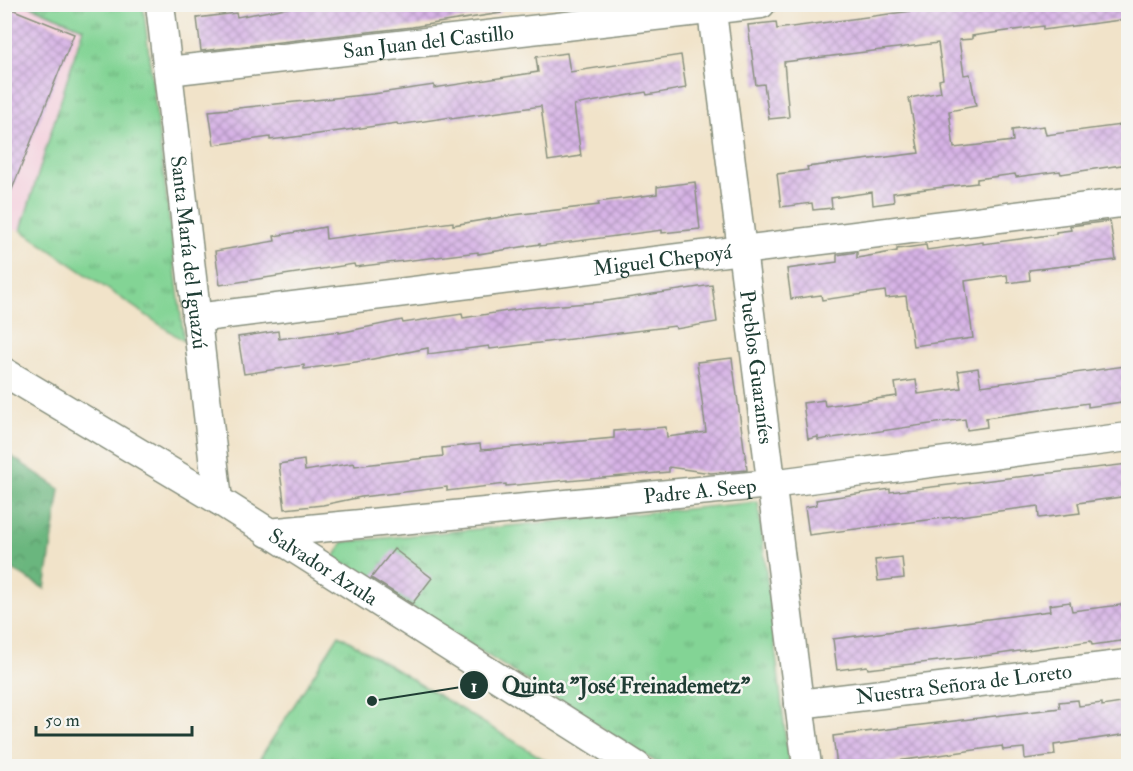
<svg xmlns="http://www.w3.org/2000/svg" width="1133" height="771" font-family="'IM FELL Double Pica',serif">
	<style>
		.built { fill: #f4cfdd }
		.forest { fill: url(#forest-crowns); stroke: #447a59; stroke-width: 1.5 }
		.park { fill: url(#park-tufts); stroke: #518864; stroke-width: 1.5 }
		.building { fill: url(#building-cross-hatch) }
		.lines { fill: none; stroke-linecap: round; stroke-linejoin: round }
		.minor-casing { stroke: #88907e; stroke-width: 31 }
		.minor { stroke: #fff; stroke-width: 28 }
		.labels { text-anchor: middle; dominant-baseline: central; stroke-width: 5; stroke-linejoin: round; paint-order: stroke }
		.street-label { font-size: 21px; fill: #1f3d34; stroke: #f6f6f2 }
		.leader { fill: none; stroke: #1f3d34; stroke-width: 2 }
		.callout-dot { fill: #1f3d34; stroke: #f6f6f2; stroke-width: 2 }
		.mark-label { font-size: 18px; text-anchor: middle; font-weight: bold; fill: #fff }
		.callout-label { font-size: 22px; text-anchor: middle; font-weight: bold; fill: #1f3d34; stroke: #f6f6f2; stroke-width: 5; stroke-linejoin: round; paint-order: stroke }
	</style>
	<defs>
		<pattern id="forest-crowns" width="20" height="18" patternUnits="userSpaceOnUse" patternTransform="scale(1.5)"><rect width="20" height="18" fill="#6ab67e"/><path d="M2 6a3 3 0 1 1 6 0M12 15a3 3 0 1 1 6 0" fill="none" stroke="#579568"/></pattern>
		<pattern id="park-tufts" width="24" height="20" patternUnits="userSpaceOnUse" patternTransform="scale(1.5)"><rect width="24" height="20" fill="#83d495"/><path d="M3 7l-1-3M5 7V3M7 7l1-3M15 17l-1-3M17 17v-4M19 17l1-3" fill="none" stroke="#6bad7a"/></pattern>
		<pattern id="building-cross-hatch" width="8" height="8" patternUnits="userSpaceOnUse" patternTransform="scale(1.5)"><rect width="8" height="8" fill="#d7b3e6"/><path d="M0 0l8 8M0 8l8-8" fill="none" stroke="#ae93bb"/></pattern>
	</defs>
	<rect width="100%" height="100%" fill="#f6f6f2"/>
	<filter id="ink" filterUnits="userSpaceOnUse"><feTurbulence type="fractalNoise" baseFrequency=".0167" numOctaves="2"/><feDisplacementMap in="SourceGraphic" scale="12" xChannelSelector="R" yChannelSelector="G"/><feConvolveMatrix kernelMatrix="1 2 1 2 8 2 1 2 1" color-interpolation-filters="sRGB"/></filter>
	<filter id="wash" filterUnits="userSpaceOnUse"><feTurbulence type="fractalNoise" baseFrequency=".008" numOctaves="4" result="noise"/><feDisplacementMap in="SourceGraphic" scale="24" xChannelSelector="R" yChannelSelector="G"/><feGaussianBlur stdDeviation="1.35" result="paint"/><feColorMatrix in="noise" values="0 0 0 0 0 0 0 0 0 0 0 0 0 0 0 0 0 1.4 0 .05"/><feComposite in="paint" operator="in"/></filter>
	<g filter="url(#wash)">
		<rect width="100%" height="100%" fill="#f1e3c9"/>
		<path class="built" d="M5,5h23l55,23 -62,202 -16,-1z"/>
		<path class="forest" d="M5,452l55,37 -15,100 -40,-24z"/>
		<g class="park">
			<path d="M28,5h115l41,336 -163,-111 62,-202z"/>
			<path d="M758,502l31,264h-127l-328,-208 9,-16z"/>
			<path d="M339,635l216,131h-300z"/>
		</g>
		<g id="blocks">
			<g class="building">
				<path d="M316,4h184l1,9 -89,14 -211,24 -4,-33 39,-5 1,4 60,-11 1,1z"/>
				<path d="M964,4h164v15l-85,11v-4l-71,10v3l-13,1 5,35 6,-1 6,32 -27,5 5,37 59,-7 -1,-11 32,-4 2,9 82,-11v40l-67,10 -1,-3 -44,6 -1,-3 -38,5v4l-84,10 1,9 -21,3 -1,-13 -41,6 1,10 -19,2 -1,-7 -31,4 -4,-33 31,-4 -1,-3 112,-14 -10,-55 32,-6 -2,-12 4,-1 -5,-36 -154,19 5,55 -20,2 -5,-35 -8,1 -8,-60 28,-3 1,7z"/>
				<path d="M4,6l70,28 -69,173h-1z"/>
				<path d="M567,53l3,19 111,-17 5,33 -39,7 -1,-3 -72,13 7,51 -33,5 -7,-55 -90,13v-2l-53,8 -1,-2 -86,12 -41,5v-3l-56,8 -5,-34 164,-17 61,-9v3l104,-16 -2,-15z"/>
				<path d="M695,182l5,47 -38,4v-3l-122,16v-2l-62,10v-2l-123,15 -1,-3 -134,21 -5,-34 60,-10 -1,-5 51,-9 1,12 127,-17v3l60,-10 86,-10 -1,-3 59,-8v-7z"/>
				<path d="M1110,221l6,39 -87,10 1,10 -22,3 -1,-8 -42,6 8,57 -60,8 -7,-50 -20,2 -1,-7 -63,9 -1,-5 -30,4 -4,-30 50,-7v-7l20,-3v6l40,-7v-2l29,-4 1,5 56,-8v2l73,-10v-2l15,-2 -1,-4z"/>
				<path d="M712,285l5,37 -41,7 -1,-3 -185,23 -1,-3 -61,8v-6l-65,13 -59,8v-4l-60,9 -6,-37 40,-6 1,8 60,-8v2l63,-13 1,3 59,-9 1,4 63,-10 74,-6z"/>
				<path d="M732,358l15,112 -36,3 -42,-6v5l-101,9v-1l-62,6v-2l-59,7v-4l-86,10 -38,8 -38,4 -6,-45 25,-4 1,11 49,-8 1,3 88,-10 -1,-8 38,-4 1,6 133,-12v-7l52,-4 1,10 39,-5 -9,-70z"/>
				<path d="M1125,366l3,35 -40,6v-4l-102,15 1,9 -20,3 -2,-11 -147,21v-3l-10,2 -5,-36 21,-3 1,6 72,-10 -2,-13 21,-3 2,14 43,-6 -3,-17 20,-3 3,18z"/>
				<path d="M1128,464v32l-50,7 2,10 -41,5 -1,-12 -229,29 -4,-28 12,-2 -1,-5 74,-11v3z"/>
				<path d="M394,549l38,29 -20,26 -41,-26z"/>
				<path d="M902,557l2,21 -26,3 -3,-21z"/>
				<path d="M1070,602l2,9 56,-7v36l-36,5 -1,-4 -99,14 -124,14 -1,-3 -30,4 -4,-31 217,-28 -1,-6z"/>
				<path d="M1078,700l1,6 23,-3v3l26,-4v32l-74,11 1,10 -30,4 -1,-11 -21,2 -1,-4 -132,19v1h-33l-4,-30 227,-28 -1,-6z"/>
			</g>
		</g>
	</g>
	<g filter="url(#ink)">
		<use href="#blocks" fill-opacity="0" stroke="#88907e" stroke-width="1.5"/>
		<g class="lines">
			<g class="minor-casing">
				<g id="minor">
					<path id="s1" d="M160,4l58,496"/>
					<path id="s2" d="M711,4l96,762"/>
					<path id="s3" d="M168,71l593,-67"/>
					<path id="s4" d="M196,318l932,-116"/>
					<path id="s5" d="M4,372l214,128 419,266"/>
					<path id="s6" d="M268,533l503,-49 357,-47"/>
					<path id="s7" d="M799,704l329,-40"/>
				</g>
			</g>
			<use href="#minor" class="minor"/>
		</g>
	</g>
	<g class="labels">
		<g class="street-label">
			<text stroke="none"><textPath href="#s3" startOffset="262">San Juan del Castillo</textPath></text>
			<text stroke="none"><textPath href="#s1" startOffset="250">Santa María del Iguazú</textPath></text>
			<text stroke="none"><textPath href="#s4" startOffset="470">Miguel Chepoyá</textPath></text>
			<text stroke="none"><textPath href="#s2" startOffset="366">Pueblos Guaraníes</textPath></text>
			<text stroke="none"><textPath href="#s6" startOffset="434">Padre A. Seep</textPath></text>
			<text stroke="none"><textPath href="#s5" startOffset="374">Salvador Azula</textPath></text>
			<text stroke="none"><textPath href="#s7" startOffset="166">Nuestra Señora de Loreto</textPath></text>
		</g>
	</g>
	<path class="leader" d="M372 701L474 685"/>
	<g class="callout-dot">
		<circle cx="372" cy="701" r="6"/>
		<circle cx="474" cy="685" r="15"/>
	</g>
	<g class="mark-label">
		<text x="474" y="692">1</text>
	</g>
	<g class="callout-label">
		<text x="626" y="693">Quinta "José Freinademetz"</text>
	</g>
	<rect width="1133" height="771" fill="none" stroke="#f6f6f2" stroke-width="24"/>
	<path d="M36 726v9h156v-9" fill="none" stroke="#1f3d34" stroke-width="3"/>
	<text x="45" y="726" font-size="18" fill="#1f3d34" stroke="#f6f6f2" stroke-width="4.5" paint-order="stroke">50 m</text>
</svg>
